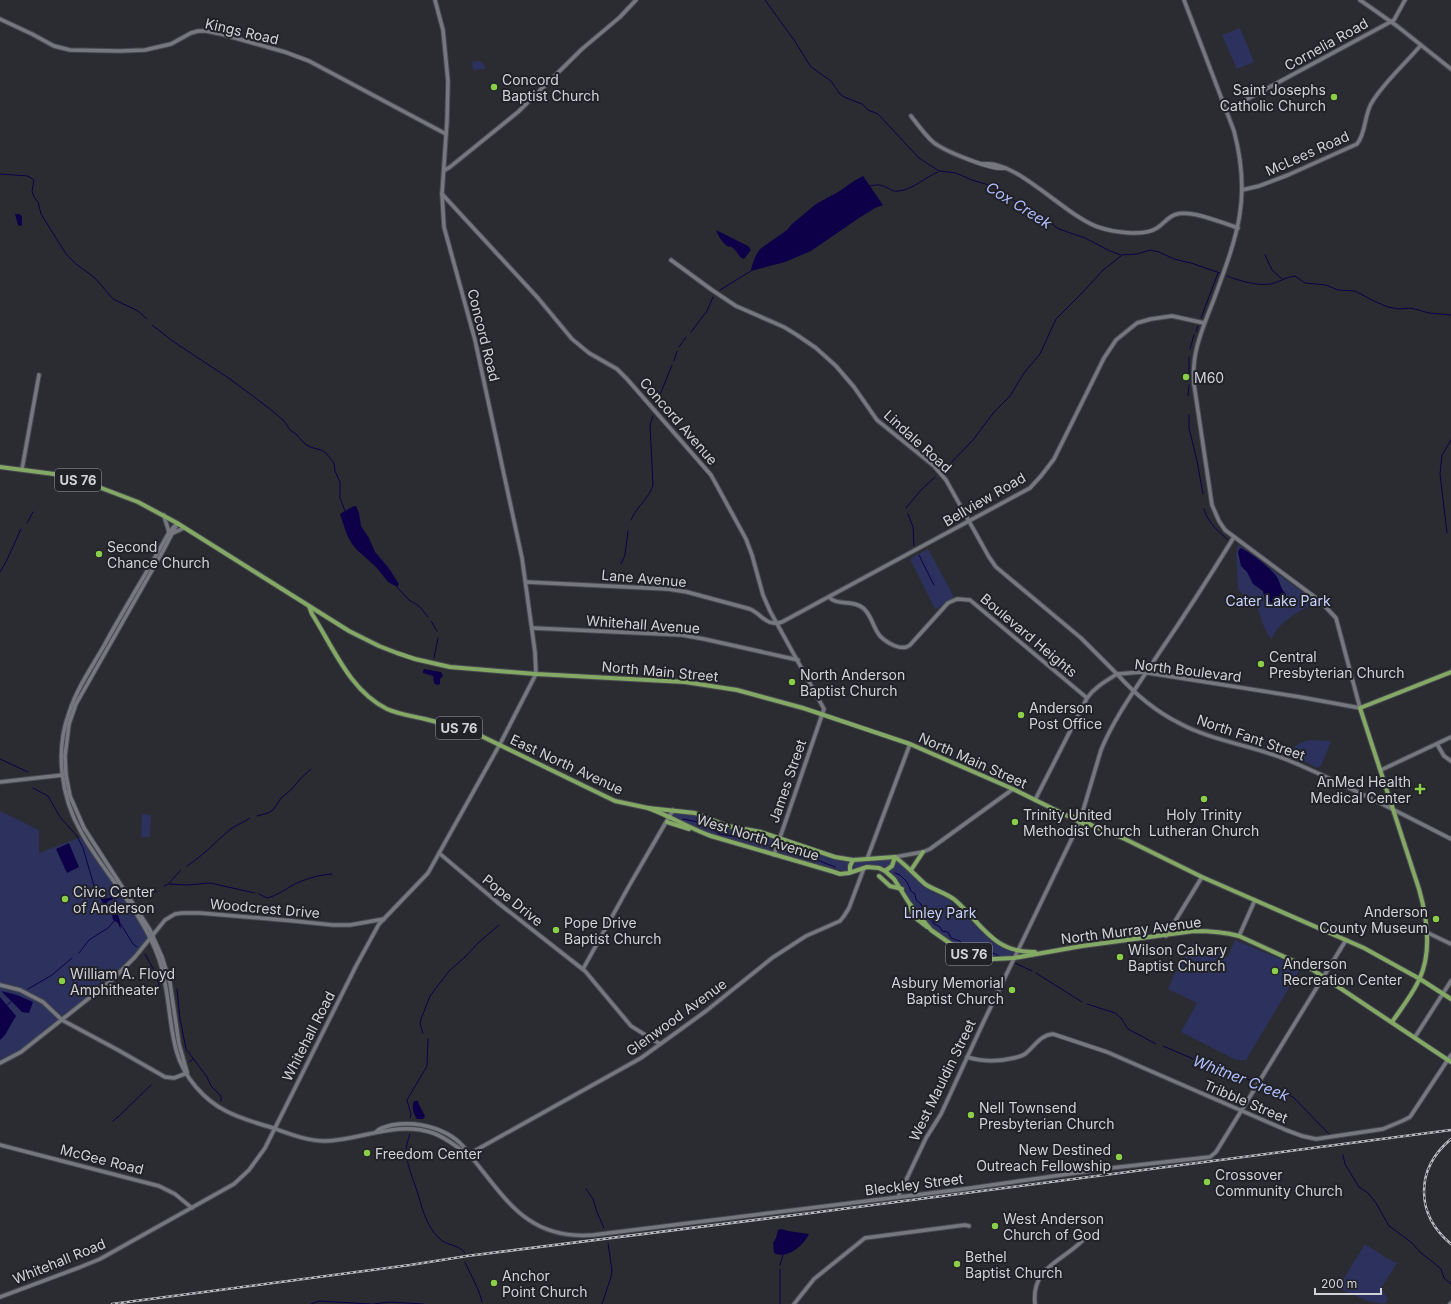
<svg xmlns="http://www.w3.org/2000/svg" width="1451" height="1304" font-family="Inter,sans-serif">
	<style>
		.green { fill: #2c325d }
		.water { fill: #0d0048 }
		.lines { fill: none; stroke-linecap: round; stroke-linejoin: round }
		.stream { stroke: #0d0048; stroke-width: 1 }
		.tertiary-casing { stroke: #48494f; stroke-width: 5.5 }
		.secondary-casing { stroke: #48494f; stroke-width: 5.5 }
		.primary-casing { stroke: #48494f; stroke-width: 6 }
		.tertiary { stroke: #767880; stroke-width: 3.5 }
		.secondary { stroke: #767880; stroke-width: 3.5 }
		.primary { stroke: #83a964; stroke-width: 4 }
		.rail-casing { stroke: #babbc1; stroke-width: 2.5 }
		.rail { stroke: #212228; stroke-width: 1; stroke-dasharray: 3; stroke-linecap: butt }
		.poi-dot { fill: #8bce47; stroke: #212228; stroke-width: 1.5 }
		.labels { text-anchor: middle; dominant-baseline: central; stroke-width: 4; stroke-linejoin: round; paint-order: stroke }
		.shield { fill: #212228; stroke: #9c9da2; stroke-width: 1 }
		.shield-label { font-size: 13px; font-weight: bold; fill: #d1d2d7 }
		.street-label { font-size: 14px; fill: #d1d2d7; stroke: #212228 }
		.poi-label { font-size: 14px; fill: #d1d2d7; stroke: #212228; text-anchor: start }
		.park-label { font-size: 14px; fill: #cad3fe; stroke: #212228 }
		.water-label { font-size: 15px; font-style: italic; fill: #b2befd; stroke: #212228 }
	</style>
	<rect width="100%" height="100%" fill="#2a2c32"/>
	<g class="green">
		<path d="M1240,28l14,34 -17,7 -15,-34z"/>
		<path d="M480,61l5,5v3l-12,1 -1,-8z"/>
		<path d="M1238,545l11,7 67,50c-17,10 -35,17 -44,36h-2l-6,-11 -7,-21 -8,-9 -8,-4 -3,-4 -2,-34z"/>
		<path d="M928,549l26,48c-6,3 -14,11 -19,12l-25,-50z"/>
		<path d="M1312,740l19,1 -10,25 -4,2 -28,-15c6,-8 13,-12 23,-13z"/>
		<path d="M0,811l39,19v23l42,-16 57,83 10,18 -14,18 -14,15 -88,70 -13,10 -19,10z"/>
		<path d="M674,812l26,5 25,10 27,3 78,28 19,3 -1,9h-9l-130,-37 -15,-6 -21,-11z"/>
		<path d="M142,814l9,1 -1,22h-9z"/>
		<path d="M887,859l5,2 -1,4 -6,4 -17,-4 -17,5v-5l3,-4z"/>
		<path d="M896,862l4,2 27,25 22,11 41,40 23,12 -1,4c-30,2 -51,-4 -74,-23 -4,-4 -10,-8 -14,-13 -13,-16 -21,-35 -36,-50l5,-3z"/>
		<path d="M1235,940l66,28 -55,92h-10l-55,-28 16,-29 -29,-14 6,-14 20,-33 34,15z"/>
		<path d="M1365,1244l23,15 9,4 -16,25 7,11 -4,5 -16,-3 -30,-13z"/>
	</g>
	<g class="water">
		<path d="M863,176l20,29 -8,3 -16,10 -48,33 -26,11 -34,9v-2l4,-12 5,-8 27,-19 5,-6 24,-20 22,-12 16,-11z"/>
		<path d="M15,214h4l3,2v9l-2,1 -2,-1z"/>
		<path d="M716,230l32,16 3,4 -7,9c-6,-2 -6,-7 -11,-11 -4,-3 -1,0 -6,-2 -5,-4 -9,-10 -11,-16z"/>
		<path d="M356,506l3,7 2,13 8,12 6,14 13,15 11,17 -2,3 -9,-5 -12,-15 -19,-17 -5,-6 -5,-9 -7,-21 12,-7z"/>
		<path d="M1240,548c8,2 32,21 37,29 4,7 3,11 9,17l-3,8 -6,3 -12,-5 -2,-9 -10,-7 -6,-12 -6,-6 -3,-14z"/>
		<path d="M424,669l17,3 2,4 -3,3v5l-3,1 -3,-2 -1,-7 -10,-3v-2z"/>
		<path d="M69,843l10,24 -12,6 -11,-24z"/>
		<path d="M97,890l5,9 12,-2 1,1 -8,4v5c12,1 13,13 14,23l-3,-7 -5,-3 -1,-5 -9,-10 -1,-4 -7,-9z"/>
		<path d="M1,991l16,4 16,7 -4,11 -7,-1z"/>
		<path d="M0,997l16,19 -11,19 -5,5z"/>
		<path d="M414,1101h4c1,6 6,11 7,16l-2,2h-6c-3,-4 -6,-12 -3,-18z"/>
		<path d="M781,1229l7,2 21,3c-5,11 -22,26 -35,19l-1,-10 3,-5 2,-8z"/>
	</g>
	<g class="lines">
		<g class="stream">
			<path d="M765,0l29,40 17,27 20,14 8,12 5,4 18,7 6,6 10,4 41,44 20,13 17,2 16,7 17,5 9,4 22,16 19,10 20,14 26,9 25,13 11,4 16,-1 13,-4 9,2 15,7 17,4 29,10"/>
			<path d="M0,174l28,2 6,4 -2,11 2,6 4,5 3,12 25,40 10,10 19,14 18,21 25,12 9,8"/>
			<path d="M870,186c17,-5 18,7 29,5 15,-2 26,-14 39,-19"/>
			<path d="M1265,255l7,15 10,9"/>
			<path d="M1227,276c13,5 30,10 44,8 8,-2 15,-7 24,-8l10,7 21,2 12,5 17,1 21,11 12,5 11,2 12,-1 18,5 22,2"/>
			<path d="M720,290l31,-19"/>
			<path d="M1201,318l17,-45"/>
			<path d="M152,325l22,17 56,37 40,30 14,12 6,9 6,4 9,10 5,3 11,3 5,3 8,10 1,8 5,11v16l5,13"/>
			<path d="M691,332l16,-21 6,-14"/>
			<path d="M1196,332l2,-6"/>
			<path d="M679,347l7,-10"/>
			<path d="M1190,349l4,-14"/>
			<path d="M1189,357v23"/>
			<path d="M674,361l3,-10"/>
			<path d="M1188,396l1,-11"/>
			<path d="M656,405l16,-40"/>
			<path d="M1189,415v13l8,33 6,33"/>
			<path d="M943,471l30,-31 21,-28 16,-16 14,-23 16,-19 16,-35 25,-25 22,-24 18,-14"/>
			<path d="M906,508l15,-18 14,-13"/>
			<path d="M1204,509c4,14 14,22 24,31"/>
			<path d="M908,514l5,13 1,19"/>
			<path d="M631,520c5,-13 18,-21 22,-35l-3,-60 3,-9"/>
			<path d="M27,523l6,-11"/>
			<path d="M1447,533l-7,-59 2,-19 9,-15"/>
			<path d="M919,555l15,30"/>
			<path d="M621,564l4,-9 3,-24"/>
			<path d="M0,572l6,-10 15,-33"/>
			<path d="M397,587l12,13 10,6 9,11"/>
			<path d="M431,621l6,10"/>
			<path d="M434,658l4,-20"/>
			<path d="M0,759l28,13"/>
			<path d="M33,788l15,8 12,21 17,19 6,12 12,41 2,3"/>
			<path d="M257,816l11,-3 5,-3 8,-12 11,-9 8,-10 11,-10"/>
			<path d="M683,819l20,4"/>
			<path d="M705,823l14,11 18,3 31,8"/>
			<path d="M784,847l51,20"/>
			<path d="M187,866c16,-10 29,-25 44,-37 6,-5 13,-6 19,-11"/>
			<path d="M895,873l5,2 7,7 4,9 4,3 1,6 5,4 3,9 6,4 4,7 6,3 2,4 6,1 3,6 9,3 2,4h7l5,4 5,-1c7,3 13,4 20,8"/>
			<path d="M169,883l12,-13"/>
			<path d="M164,886l5,-2 18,1 23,-2 45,10"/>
			<path d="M132,893l14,2 11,-4"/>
			<path d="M259,894l8,4c9,-2 17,-8 26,-13 12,-6 25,-10 39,-11"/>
			<path d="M114,899l5,-2"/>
			<path d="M120,923l13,21 4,3"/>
			<path d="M79,953l10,-13 19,-12 7,-8"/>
			<path d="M145,954l9,16 5,15"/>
			<path d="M1015,963l17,8"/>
			<path d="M1036,973l46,29"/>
			<path d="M28,989l24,-14 20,-17"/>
			<path d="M177,989l3,30 6,30 21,28 4,9 10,10v5"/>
			<path d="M1087,1004l28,9 6,5 7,11 28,15"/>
			<path d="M7,1005l4,-3"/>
			<path d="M423,1033l-3,-9 1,-5 9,-23 19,-25 16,-14 13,-14 21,-18"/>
			<path d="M1163,1046l75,32 19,3"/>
			<path d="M189,1062l4,-3"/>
			<path d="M1260,1082l33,15 37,38"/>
			<path d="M410,1118l1,-4 -4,-14 20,-34 1,-27"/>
			<path d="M113,1121l5,-4 33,-32"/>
			<path d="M410,1134c-2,6 -4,12 -4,18 1,13 6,24 10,36 6,18 9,37 23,50 7,8 20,6 26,15"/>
			<path d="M1343,1155l2,9 14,23 9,6 8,10 13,23 22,16 10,11 13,10 7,6 3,9 7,6"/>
			<path d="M586,1189l7,10 4,13 7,16"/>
			<path d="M465,1262c6,14 14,26 17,40"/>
			<path d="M780,1265l3,-10"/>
			<path d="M311,1304l8,-3 52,3"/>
			<path d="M373,1304l17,-2 33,2"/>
			<path d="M602,1304l9,-27 1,-6 -4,-28"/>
			<path d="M780,1304v-35"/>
		</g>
		<g class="tertiary-casing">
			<g id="tertiary">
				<path d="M435,0l8,30 5,51 -1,40 -5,73 2,33 31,113 47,218 13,94 1,22"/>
				<path d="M1360,0l37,26 54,43"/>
				<path d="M0,19l32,15 22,12 16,4 50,1 25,-1 26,-6 20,-11 7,-2h8l15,3 64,18 24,9 137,73"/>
				<path d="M1227,110l167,-90 11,-20"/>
				<path d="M911,116c7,9 14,19 22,26 11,9 60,29 72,26"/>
				<path d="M983,164c33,-5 81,51 115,63 15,5 45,10 59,1 7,-4 11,-12 20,-14 15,-4 46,9 61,14"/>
				<path d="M445,170l5,-3 68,-55 64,-63 38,-32 16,-17"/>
				<path d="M1242,190l17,-4 29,-11 69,-31c9,-11 7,-27 14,-40 11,-20 35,-41 50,-59"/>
				<path d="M442,194l96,104 34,41 17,14 28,16 10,10 84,96 5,9 30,55 6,16 11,40 7,16 54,98 -50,146"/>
				<path d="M671,260l41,30 24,16 48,21 13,8 19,13 20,18 18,21 23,33 57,46 12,14 43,77 7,10 85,71 36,36 25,-2 158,25 60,11"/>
				<path d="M22,469l17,-94"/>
				<path d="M164,515c1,7 4,11 5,18"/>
				<path d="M177,523l-9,11c-20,37 -43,73 -63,110 -13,23 -28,44 -36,69 -14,38 -8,84 12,119 24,43 62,80 78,127 11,32 9,64 18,94 7,24 27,47 49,58 15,8 31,12 47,17 17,6 34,13 53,13 36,-1 71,-21 107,-8 14,5 23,14 35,21"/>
				<path d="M177,524l-14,27 -87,153 -7,20 -4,32 1,19 4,21 14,32 66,102 12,27 8,26 9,61 8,28"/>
				<path d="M173,533l11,-5"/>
				<path d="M526,582l142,7 19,3 63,17c13,6 16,18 32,13l248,-134 11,-12 13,-17 50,-101 12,-18 21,-17 14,-4 21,-3 32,7"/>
				<path d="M829,597c8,10 27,1 37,14 6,7 8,18 14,25 7,7 22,16 30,9l38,-42 9,-4 13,1 117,98"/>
				<path d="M532,628l150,7 22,4 94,21"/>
				<path d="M1437,744l7,12 7,5"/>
				<path d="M1381,770l70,-33"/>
				<path d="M0,782l63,-7"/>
				<path d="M439,853l58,49 88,69 46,55 29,18"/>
				<path d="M867,859l43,-115"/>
				<path d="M1426,932l25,12"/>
				<path d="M1166,936l36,-59"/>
				<path d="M1239,936l16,-36"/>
				<path d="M583,969l46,-83 44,-76"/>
				<path d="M0,985l20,5 23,12 19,18 56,30 47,27 9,1 13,-5"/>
				<path d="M1415,1037l36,-56"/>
				<path d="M967,1057c16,5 30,5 47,1 4,-1 8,-2 11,-4 10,-8 15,-19 28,-20l54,18 179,78 16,6 14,3 67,-10 19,-8 8,-4 4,-6 37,-56"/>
				<path d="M0,1063l21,-11 91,-72 23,-23 30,-37 10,-6 7,-1h18l94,8 39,4h17l34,-6"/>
				<path d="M376,1132c5,-5 10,-5 16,-7 28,-5 62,5 77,29 37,45 58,86 124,81l371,-46 147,-21 99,-11 6,-5 130,-212"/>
				<path d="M0,1145l159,41 16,8 17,14"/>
				<path d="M469,1154l172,-96 65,-47 66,-53 34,-22 34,-15 4,-5 5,-8 15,-40"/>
				<path d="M898,1197l28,-59 15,-24 42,-91 92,-191 7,-18 19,-64c14,-34 38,-66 58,-97 26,-38 51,-77 75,-116"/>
				<path d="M794,1304l20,-25 51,-41 100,-13 4,1"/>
				<path d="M1035,1304c-4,-36 26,-42 47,-63"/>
			</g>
		</g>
		<g class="secondary-casing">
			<g id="secondary">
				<path d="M1184,0l50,131c18,68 3,105 -20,168 -11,29 -23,53 -20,85l18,121 7,16 6,9 95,71 16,17 24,90"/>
				<path d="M1035,800l52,-102c8,-11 19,-17 30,-24 18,20 38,37 62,49 33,18 76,23 111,38 55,23 108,51 161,78"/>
				<path d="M895,857l28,-5 7,-3 83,-60"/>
				<path d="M0,1297l78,-29 22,-9 134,-75 15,-14 16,-22 91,-182 23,-42 49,-51 72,-129 36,-70"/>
				<path d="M1450,1304l1,-1"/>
			</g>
		</g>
		<g class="primary-casing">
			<g id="primary">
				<path d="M0,467l54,7 42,12 42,16 39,21 172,108 30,15 18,7 18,6 35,8 86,7 149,8 52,8 66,18 107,36 103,45 75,37 3,-1 34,14 77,38 162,71 56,31 31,20"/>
				<path d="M309,606l3,8c21,33 38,77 75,95 11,5 25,7 38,10 17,4 33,9 50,14l140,68 33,7 47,5 33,13 33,6 74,25 18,3 42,-3"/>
				<path d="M648,808c22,8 41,20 63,28l120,35 9,3 9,-1 18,-6 12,1 6,3 9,8 15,24 22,27 27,19 19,8 16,2 21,-1 68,-12 112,-15c16,0 30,1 45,5l74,34 138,92"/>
				<path d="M1071,817c6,-1 16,4 20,8"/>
				<path d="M667,822l22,7"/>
				<path d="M895,857c11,8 20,18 30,27 9,6 21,9 30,16 27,24 38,53 80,52"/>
				<path d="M911,870l12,-18"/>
				<path d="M885,871l7,-5 3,-9"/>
				<path d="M850,872v-6l3,-6"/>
				<path d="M879,876l11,10 12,3"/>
				<path d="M910,906l3,10 14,11"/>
				<path d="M1392,1022c9,-13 20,-27 27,-42 13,-27 8,-63 0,-91l-59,-181 91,-36"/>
			</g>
		</g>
		<use href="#tertiary" class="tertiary"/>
		<use href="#secondary" class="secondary"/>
		<use href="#primary" class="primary"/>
		<g class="rail-casing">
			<g id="rail">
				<path d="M1451,1139c-36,30 -36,75 0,105"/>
				<path d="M112,1304l298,-39 57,-9 344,-43 640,-83"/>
			</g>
		</g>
		<use href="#rail" class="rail"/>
	</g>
	<g class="poi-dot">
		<circle cx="494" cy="87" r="4"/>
		<circle cx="1334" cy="97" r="4"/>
		<circle cx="1186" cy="377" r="4"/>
		<circle cx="99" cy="554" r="4"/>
		<circle cx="1261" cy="664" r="4"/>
		<circle cx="792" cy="682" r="4"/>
		<circle cx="1021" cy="715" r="4"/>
		<path d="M1418 783h4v4h4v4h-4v4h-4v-4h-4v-4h4z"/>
		<circle cx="1204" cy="799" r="4"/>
		<circle cx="1015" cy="822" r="4"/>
		<circle cx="65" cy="899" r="4"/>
		<circle cx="1436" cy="919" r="4"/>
		<circle cx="556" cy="930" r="4"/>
		<circle cx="1120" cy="957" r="4"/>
		<circle cx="1275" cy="971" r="4"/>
		<circle cx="62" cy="981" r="4"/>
		<circle cx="1012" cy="990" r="4"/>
		<circle cx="971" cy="1115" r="4"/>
		<circle cx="367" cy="1153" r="4"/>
		<circle cx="1119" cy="1157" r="4"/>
		<circle cx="1207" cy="1182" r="4"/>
		<circle cx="995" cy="1226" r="4"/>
		<circle cx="957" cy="1264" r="4"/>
		<circle cx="494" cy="1283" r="4"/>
	</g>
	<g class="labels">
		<g class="shield">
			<rect x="55" y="469" width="46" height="22" rx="3"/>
			<rect x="436" y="717" width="46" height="22" rx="3"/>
			<rect x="946" y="943" width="46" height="22" rx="3"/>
		</g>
		<g class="shield-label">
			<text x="78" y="480">US 76</text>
			<text x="459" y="728">US 76</text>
			<text x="969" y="954">US 76</text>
		</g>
		<g class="street-label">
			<text transform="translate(242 31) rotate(13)">Kings Road</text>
			<text transform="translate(1326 44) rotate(-29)">Cornelia Road</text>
			<text transform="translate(1307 153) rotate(-24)">McLees Road</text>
			<text transform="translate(484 335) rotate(76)">Concord Road</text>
			<text transform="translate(679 421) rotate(49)">Concord Avenue</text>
			<text transform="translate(918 441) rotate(42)">Lindale Road</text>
			<text transform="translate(984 499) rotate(-30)">Bellview Road</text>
			<text transform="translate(644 578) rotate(5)">Lane Avenue</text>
			<text transform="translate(643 624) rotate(4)">Whitehall Avenue</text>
			<text transform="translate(1029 635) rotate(40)">Boulevard Heights</text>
			<text transform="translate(1188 670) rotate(7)">North Boulevard</text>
			<text transform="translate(660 671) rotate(5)">North Main Street</text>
			<text transform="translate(1251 737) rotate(19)">North Fant Street</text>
			<text transform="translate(973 760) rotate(24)">North Main Street</text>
			<text transform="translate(567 764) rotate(25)">East North Avenue</text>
			<text transform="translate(787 781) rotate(-71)">James Street</text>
			<text transform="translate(758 837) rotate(17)">West North Avenue</text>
			<text transform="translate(513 900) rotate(39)">Pope Drive</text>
			<text transform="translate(265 908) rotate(5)">Woodcrest Drive</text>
			<text transform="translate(1131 930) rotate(-7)">North Murray Avenue</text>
			<text transform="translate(676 1017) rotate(-36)">Glenwood Avenue</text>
			<text transform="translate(308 1036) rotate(-63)">Whitehall Road</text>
			<text transform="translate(942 1080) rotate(-64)">West Mauldin Street</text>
			<text transform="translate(1246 1101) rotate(23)">Tribble Street</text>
			<text transform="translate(102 1159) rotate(14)">McGee Road</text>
			<text transform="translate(914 1184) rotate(-7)">Bleckley Street</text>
			<text transform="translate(59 1261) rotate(-22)">Whitehall Road</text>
		</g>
		<g class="poi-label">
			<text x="502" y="79">Concord<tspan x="502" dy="16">Baptist Church</tspan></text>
			<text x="1326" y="89" text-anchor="end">Saint Josephs<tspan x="1326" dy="16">Catholic Church</tspan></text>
			<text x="1194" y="377">M60</text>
			<text x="107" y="546">Second<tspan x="107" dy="16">Chance Church</tspan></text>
			<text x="1269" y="656">Central<tspan x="1269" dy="16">Presbyterian Church</tspan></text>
			<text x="800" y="674">North Anderson<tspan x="800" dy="16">Baptist Church</tspan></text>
			<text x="1029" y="707">Anderson<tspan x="1029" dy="16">Post Office</tspan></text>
			<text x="1411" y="781" text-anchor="end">AnMed Health<tspan x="1411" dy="16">Medical Center</tspan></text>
			<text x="1023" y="814">Trinity United<tspan x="1023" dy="16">Methodist Church</tspan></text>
			<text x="1204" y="814" text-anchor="middle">Holy Trinity<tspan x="1204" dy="16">Lutheran Church</tspan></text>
			<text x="73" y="891">Civic Center<tspan x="73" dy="16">of Anderson</tspan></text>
			<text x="1428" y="911" text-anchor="end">Anderson<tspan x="1428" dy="16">County Museum</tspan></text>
			<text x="564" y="922">Pope Drive<tspan x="564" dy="16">Baptist Church</tspan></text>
			<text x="1128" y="949">Wilson Calvary<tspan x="1128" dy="16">Baptist Church</tspan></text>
			<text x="1283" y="963">Anderson<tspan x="1283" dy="16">Recreation Center</tspan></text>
			<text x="70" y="973">William A. Floyd<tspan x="70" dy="16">Amphitheater</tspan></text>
			<text x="1004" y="982" text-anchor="end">Asbury Memorial<tspan x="1004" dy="16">Baptist Church</tspan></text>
			<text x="979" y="1107">Nell Townsend<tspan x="979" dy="16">Presbyterian Church</tspan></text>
			<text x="1111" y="1149" text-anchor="end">New Destined<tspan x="1111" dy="16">Outreach Fellowship</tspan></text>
			<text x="375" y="1153">Freedom Center</text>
			<text x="1215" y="1174">Crossover<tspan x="1215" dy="16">Community Church</tspan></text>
			<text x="1003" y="1218">West Anderson<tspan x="1003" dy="16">Church of God</tspan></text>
			<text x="965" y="1256">Bethel<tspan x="965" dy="16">Baptist Church</tspan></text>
			<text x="502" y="1275">Anchor<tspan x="502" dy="16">Point Church</tspan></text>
		</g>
		<g class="park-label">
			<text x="1278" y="600">Cater Lake Park</text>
			<text x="940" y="912">Linley Park</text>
		</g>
		<g class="water-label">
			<text transform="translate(1019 205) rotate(32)">Cox Creek</text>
			<text transform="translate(1241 1078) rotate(21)">Whitner Creek</text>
		</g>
	</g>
	<path d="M1315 1288v6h66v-6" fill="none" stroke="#d1d2d7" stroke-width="2"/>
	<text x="1321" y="1288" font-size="12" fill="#d1d2d7" stroke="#212228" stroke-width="3" paint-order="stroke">200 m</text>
</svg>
